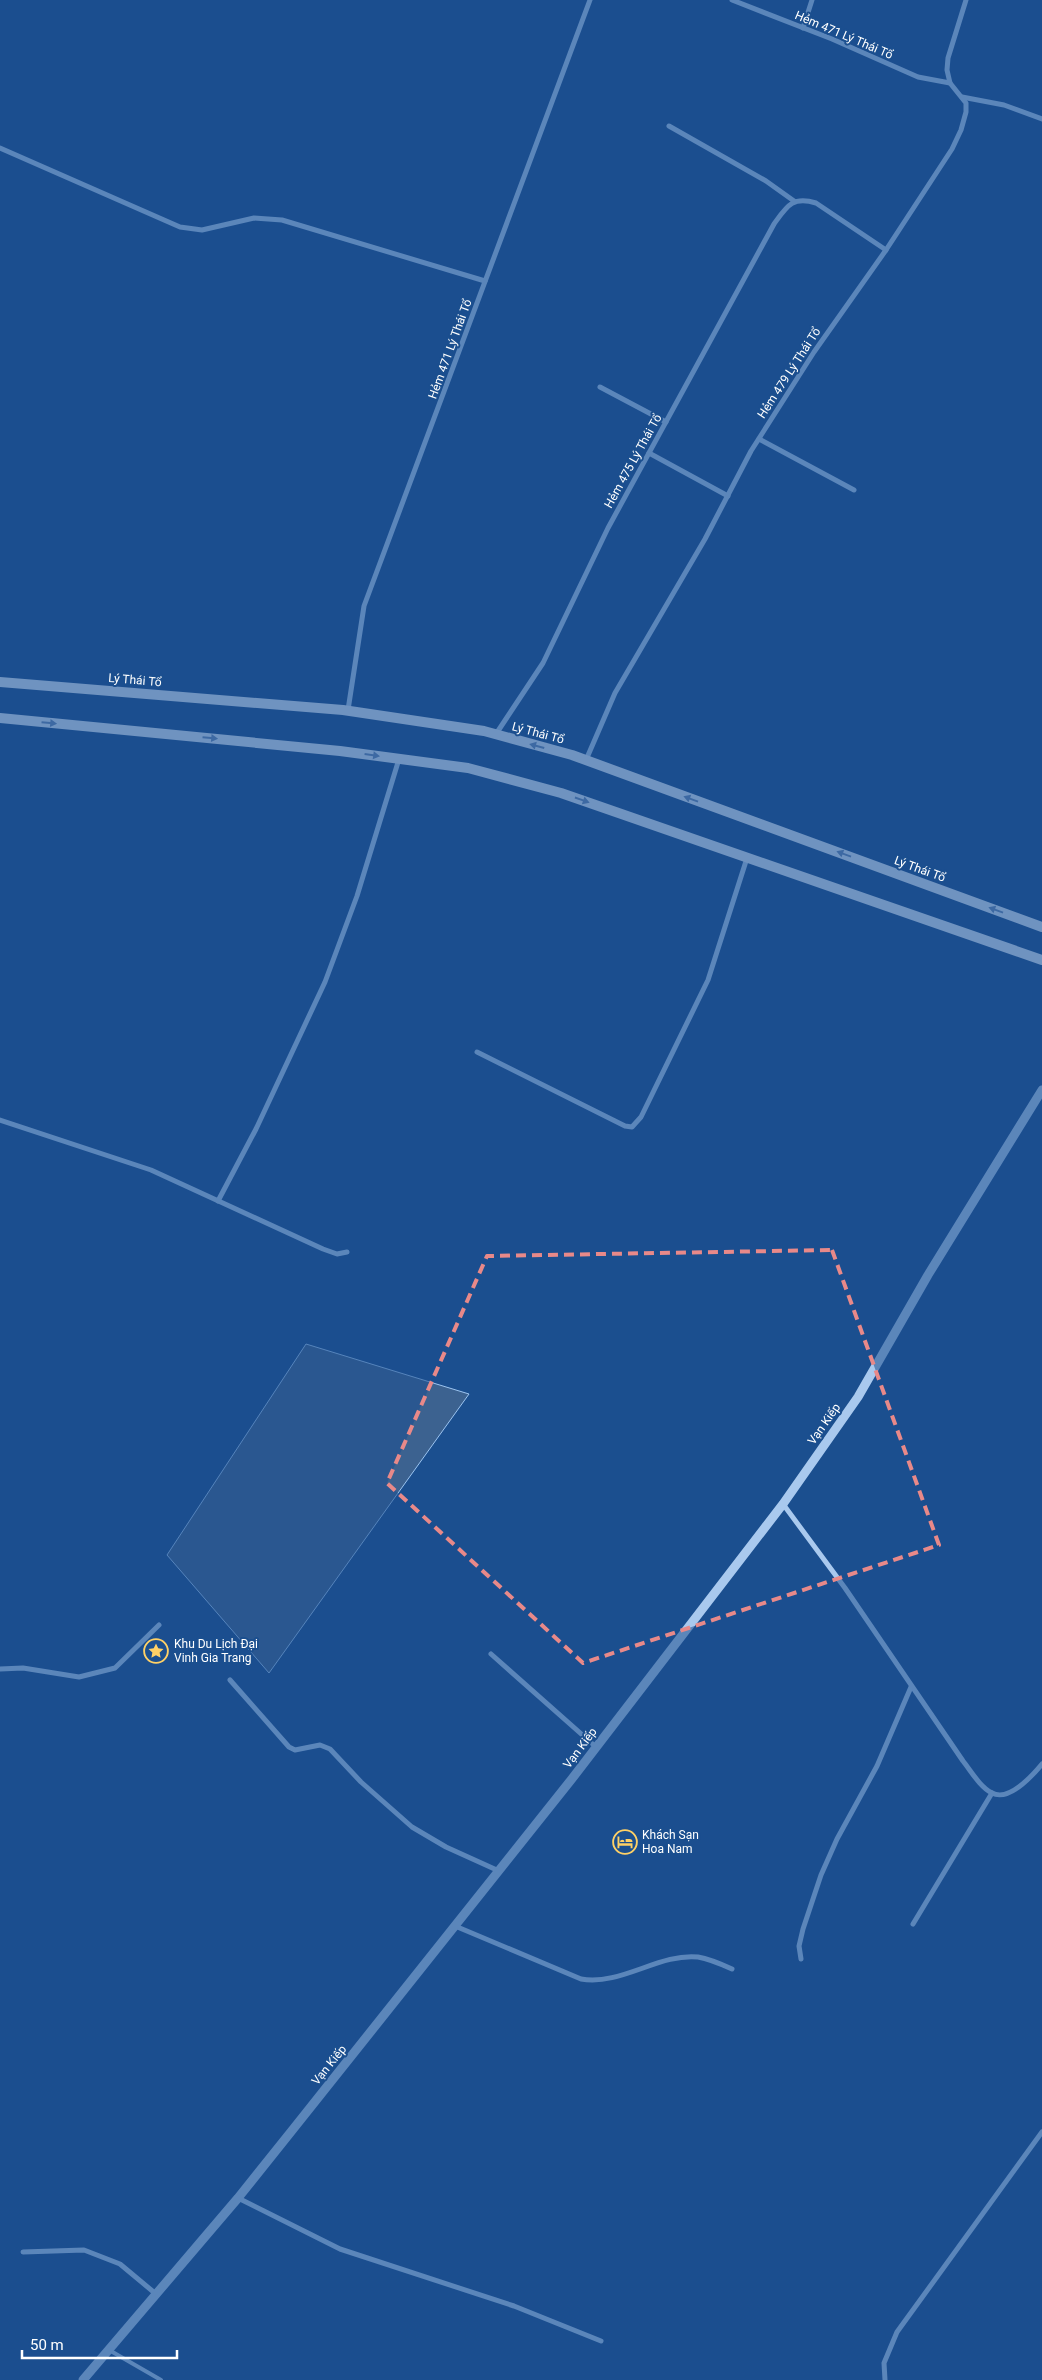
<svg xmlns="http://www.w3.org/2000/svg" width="1042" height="2380" font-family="Roboto,sans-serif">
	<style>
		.water { fill: #3c6290; stroke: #9cc4f0 }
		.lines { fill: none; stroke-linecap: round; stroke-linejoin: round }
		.service { stroke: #a9c9ee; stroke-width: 4 }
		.minor { stroke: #a9c9ee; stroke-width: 5 }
		.tertiary { stroke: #a9c9ee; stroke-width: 9 }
		.secondary { stroke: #d6e6fa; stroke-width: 10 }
		.oneway { fill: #668bba }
		.marked { fill: none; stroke: #e88989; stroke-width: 4; stroke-dasharray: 10 6; stroke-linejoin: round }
		.labels { text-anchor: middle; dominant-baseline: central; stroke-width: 4; stroke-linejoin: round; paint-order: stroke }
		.street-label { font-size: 12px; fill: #fff; stroke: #1b4f8f }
		.poi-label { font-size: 12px; fill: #fff; stroke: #1b4f8f; text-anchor: start }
	</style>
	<rect width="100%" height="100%" fill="#1b4f8f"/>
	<path class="water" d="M306,1344l163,50 -200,279 -102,-118z"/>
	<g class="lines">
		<path class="service" d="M109,2350l52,30"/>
		<g class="minor">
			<path d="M732,0l100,39 86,38 32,6"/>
			<path d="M803,28l9,-28"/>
			<path d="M962,97l42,8 38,14"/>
			<path d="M669,126l97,55 28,20"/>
			<path d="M0,148l180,79 22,3 52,-12 28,2 203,61"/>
			<path d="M600,387l66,35"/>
			<path d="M759,439l95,51"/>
			<path d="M649,453l79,43"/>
			<path d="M348,710l16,-104 226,-606"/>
			<path d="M496,734l47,-71 65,-135 166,-304c13,-18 18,-28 42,-21l70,47"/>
			<path d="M586,760l29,-67 90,-154 46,-88 63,-99 72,-102 66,-101 9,-19 5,-18v-9l-16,-20 -3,-13 1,-12 18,-58"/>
			<path d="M477,1052l148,74 7,1 9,-10 67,-137 39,-122"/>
			<path d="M0,1120l151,50 172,79 14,5 10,-2"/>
			<path d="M218,1201l38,-72 69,-147 32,-86 42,-137"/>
			<path d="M783,1504l62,84 118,173c8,10 17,26 29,32 17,9 40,-17 50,-29"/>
			<path d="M491,1654l105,93"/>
			<path d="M0,1669l23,-1 56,9 36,-9 44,-43"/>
			<path d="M230,1680l59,67 6,3 25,-5 10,4 31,33 51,45 34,20 53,24"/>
			<path d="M913,1924l79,-131"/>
			<path d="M455,1926l126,53c40,7 78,-26 117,-22 12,2 23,7 34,12"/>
			<path d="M801,1959l-2,-13 4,-17 18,-54 16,-36 40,-73 34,-79"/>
			<path d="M238,2198l102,51 174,57 87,35"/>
			<path d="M23,2252l61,-2 36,14 36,30"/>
			<path d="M885,2380l-1,-17 13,-31 145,-200"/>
		</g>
		<path class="tertiary" d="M83,2380l155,-182 56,-70 277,-348 212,-276 75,-107 70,-122 114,-185"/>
		<g class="secondary">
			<path d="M0,682l343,28 141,21 88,24 470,172"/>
			<path d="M0,718l340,33 128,17 93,25 481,167"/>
		</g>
	</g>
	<defs><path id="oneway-solid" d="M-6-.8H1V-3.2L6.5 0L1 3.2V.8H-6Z" transform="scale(1.25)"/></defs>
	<g class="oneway">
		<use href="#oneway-solid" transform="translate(49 723) rotate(5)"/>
		<use href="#oneway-solid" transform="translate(210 738) rotate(5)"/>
		<use href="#oneway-solid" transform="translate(537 746) rotate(-165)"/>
		<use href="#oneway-solid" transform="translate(372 755) rotate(8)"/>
		<use href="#oneway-solid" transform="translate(691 799) rotate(-160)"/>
		<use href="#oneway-solid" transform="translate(582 800) rotate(19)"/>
		<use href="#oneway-solid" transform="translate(844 854) rotate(-160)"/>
		<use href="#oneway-solid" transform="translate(996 910) rotate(-160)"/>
	</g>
	<path d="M0 0H1042V2380H0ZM832,1250l107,295 -356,118 -196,-180 100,-227z" fill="#1b4f8f" fill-opacity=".55" fill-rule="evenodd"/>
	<path class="marked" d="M832,1250l107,295 -356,118 -196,-180 100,-227z"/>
	<defs>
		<g id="sight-ring" transform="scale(1.25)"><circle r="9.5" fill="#1b4f8f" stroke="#ffd166" stroke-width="1.5"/><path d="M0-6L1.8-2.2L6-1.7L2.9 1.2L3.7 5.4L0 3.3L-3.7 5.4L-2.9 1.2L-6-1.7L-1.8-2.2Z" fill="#ffd166"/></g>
		<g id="hotel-ring" transform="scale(1.25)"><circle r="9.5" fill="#1b4f8f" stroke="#ffd166" stroke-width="1.5"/><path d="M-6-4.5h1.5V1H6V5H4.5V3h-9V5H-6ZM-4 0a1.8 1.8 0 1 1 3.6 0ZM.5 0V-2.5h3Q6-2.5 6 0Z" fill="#ffd166"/></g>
	</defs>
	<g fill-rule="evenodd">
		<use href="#sight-ring" x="156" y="1651"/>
		<use href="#hotel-ring" x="625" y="1842"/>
	</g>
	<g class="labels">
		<g class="street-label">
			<text transform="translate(844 35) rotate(23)">Hẻm 471 Lý Thái Tổ</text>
			<text transform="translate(450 349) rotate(-70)">Hẻm 471 Lý Thái Tổ</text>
			<text transform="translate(789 373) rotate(-57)">Hẻm 479 Lý Thái Tổ</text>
			<text transform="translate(633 461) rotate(-61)">Hẻm 475 Lý Thái Tổ</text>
			<text transform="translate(135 680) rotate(5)">Lý Thái Tổ</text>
			<text transform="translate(538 733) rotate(15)">Lý Thái Tổ</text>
			<text transform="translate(920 869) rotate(20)">Lý Thái Tổ</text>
			<text transform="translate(824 1424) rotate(-55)">Vạn Kiếp</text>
			<text transform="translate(580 1748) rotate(-53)">Vạn Kiếp</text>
			<text transform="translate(329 2065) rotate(-51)">Vạn Kiếp</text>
		</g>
		<g class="poi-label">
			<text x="174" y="1644">Khu Du Lịch Đại<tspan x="174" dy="14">Vinh Gia Trang</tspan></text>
			<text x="642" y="1835">Khách Sạn<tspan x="642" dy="14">Hoa Nam</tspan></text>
		</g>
	</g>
	<path d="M22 2350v8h155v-8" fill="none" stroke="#ffffff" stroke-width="2.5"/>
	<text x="30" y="2350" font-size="15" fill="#ffffff" stroke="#1b4f8f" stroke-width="4" paint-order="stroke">50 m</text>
</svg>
